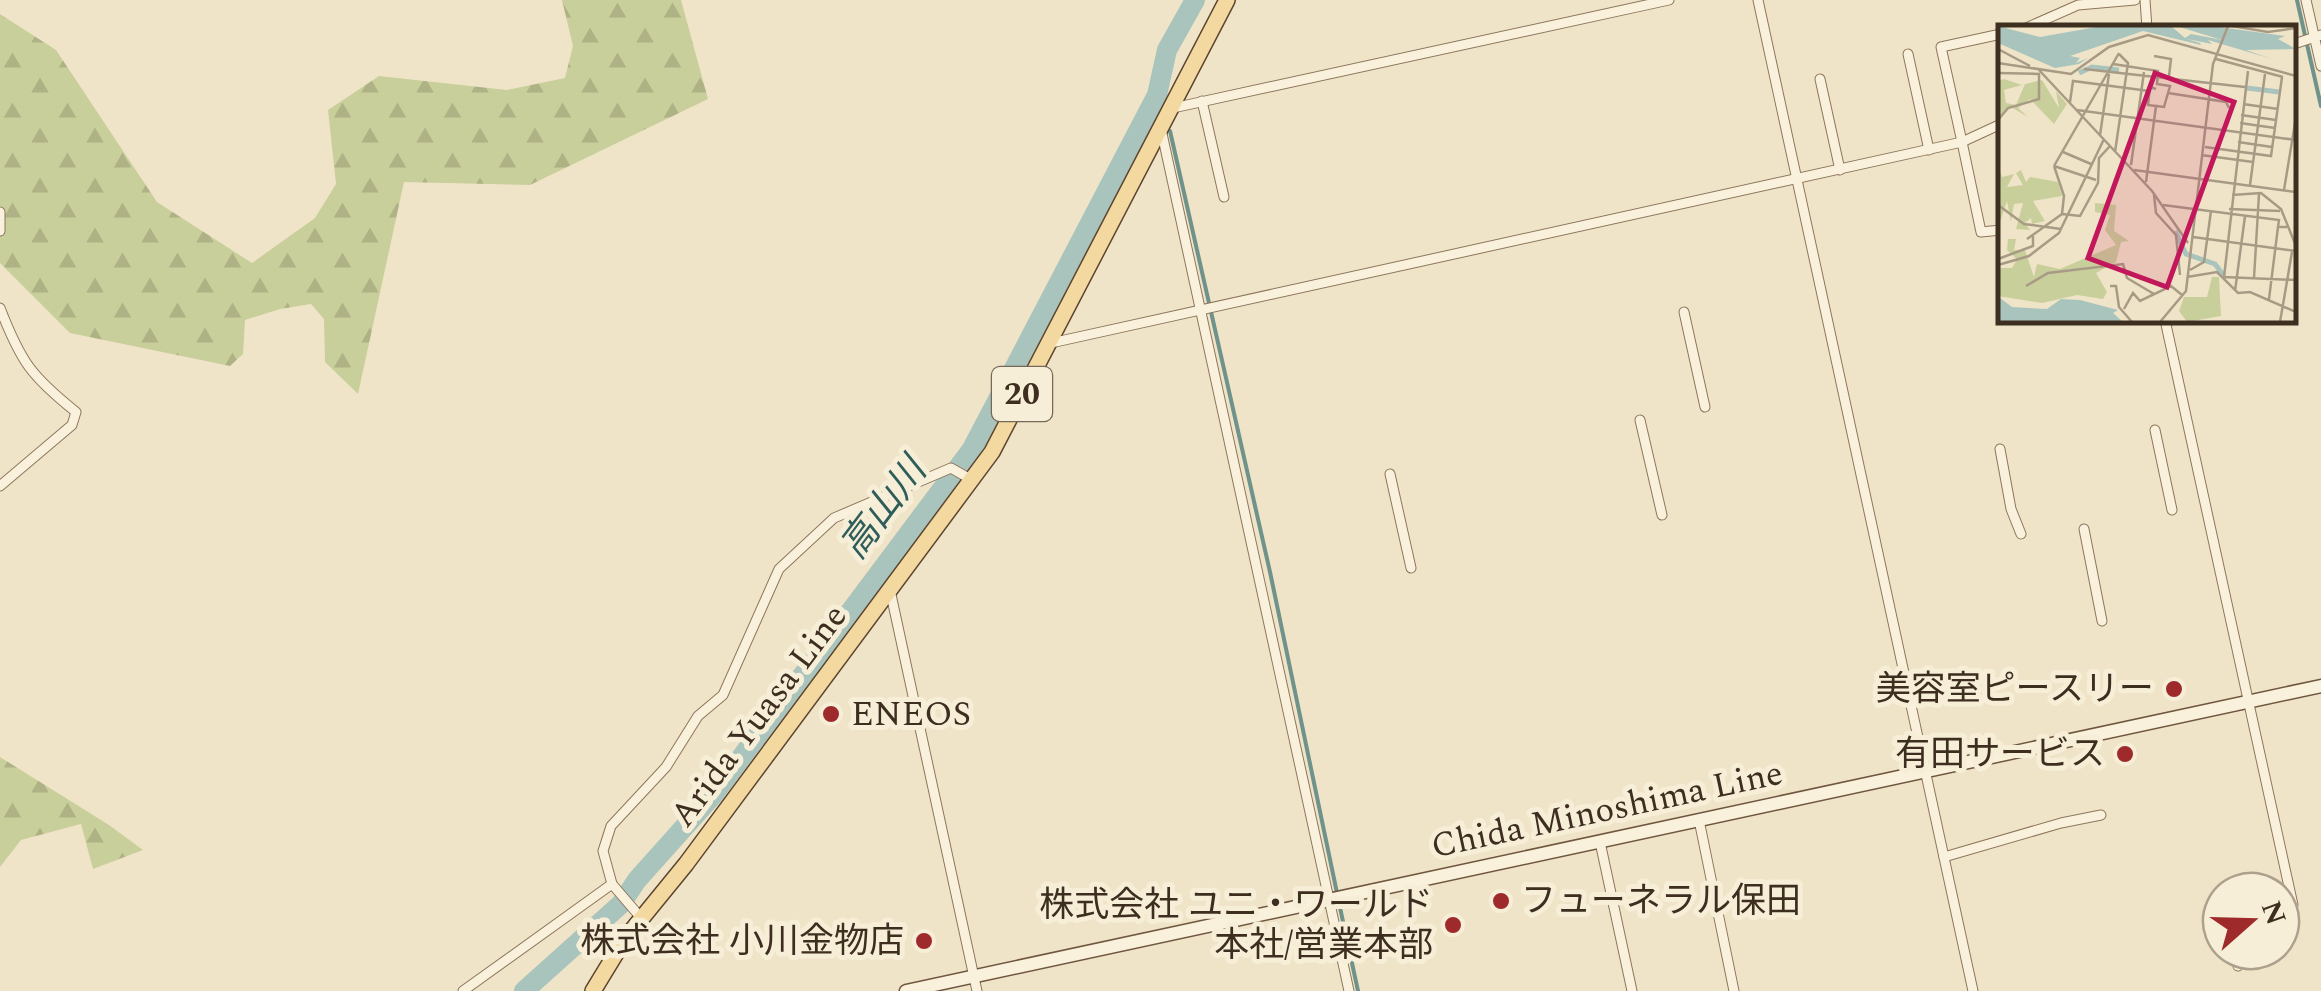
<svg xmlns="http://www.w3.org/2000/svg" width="2321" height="991" font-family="Spectral,'Noto Sans JP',serif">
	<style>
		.forest { fill: url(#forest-firs) }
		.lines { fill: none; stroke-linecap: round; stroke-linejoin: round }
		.stream { stroke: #6f938a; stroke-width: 4 }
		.river { stroke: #a9c4bc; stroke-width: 20 }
		.street-casing { stroke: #8d765c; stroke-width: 11 }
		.secondary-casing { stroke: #6f573f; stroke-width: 15 }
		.primary-casing { stroke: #5b4430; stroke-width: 18 }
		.street { stroke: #faf1dc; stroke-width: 9 }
		.secondary { stroke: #faf1dc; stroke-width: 12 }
		.primary { stroke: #f3d9a0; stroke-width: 15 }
		.poi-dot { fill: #9e2a2b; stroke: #f7eed8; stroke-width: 4 }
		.labels { text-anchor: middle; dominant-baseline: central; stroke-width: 10; stroke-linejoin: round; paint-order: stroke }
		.shield { fill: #f7eed8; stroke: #756857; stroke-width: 2.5 }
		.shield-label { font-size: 32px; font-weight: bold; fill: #3d2e20 }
		.poi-label { font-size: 35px; fill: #3d2e20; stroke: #f7eed8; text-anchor: end }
		.street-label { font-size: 35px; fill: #3d2e20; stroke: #f7eed8 }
		.water-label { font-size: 38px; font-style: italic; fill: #2f5d5a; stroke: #f7eed8 }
		.inset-river { fill: none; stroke: #a9c4bc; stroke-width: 5 }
		.inset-road { fill: none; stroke: #a89b85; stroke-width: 2.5 }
		.view { fill: #c2185b; fill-opacity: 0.15; stroke: #c2185b; stroke-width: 5 }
		.inset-edge { fill: none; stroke: #3d2e20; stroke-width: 5 }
	</style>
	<defs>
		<pattern id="forest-firs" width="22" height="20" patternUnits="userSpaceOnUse" patternTransform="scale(2.5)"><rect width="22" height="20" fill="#c9cf9b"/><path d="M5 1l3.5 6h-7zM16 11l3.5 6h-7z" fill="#aeb285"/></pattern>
	</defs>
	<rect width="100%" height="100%" fill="#f0e4c8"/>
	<g class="forest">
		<path d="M562,0h119l27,99 -178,86 -126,-3 -46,212 -33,-32 -1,-43 -13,-15 -31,5 -35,11 -2,34 -13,12 -160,-33 -70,-70v-249l56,36 101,152 95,61 63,-45 21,-34 -8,-74 51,-34 128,14 58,-12 8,-32z"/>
		<path d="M0,757l109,68 34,25 -50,19 -12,-45 -60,16 -21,27z"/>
	</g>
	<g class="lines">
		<g class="stream">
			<path d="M2297,0l24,106"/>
			<path d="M1157,95l3,8"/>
			<path d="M1170,131l100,441 67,321"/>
			<path d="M1339,903l19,88"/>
		</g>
		<path class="river" d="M524,991l97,-87 16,-24 76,-85 259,-346 185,-354 10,-45 28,-50"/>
		<g class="street-casing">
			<g id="street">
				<path d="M1758,0l215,991"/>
				<path d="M2145,0l2,28"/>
				<path d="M2306,0l15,66"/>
				<path d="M2026,28l52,-23 57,-5"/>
				<path d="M2001,34l-60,13 21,95 39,-18"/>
				<path d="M2294,44l27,-9"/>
				<path d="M1908,54l21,96"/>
				<path d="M1820,79l20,91"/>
				<path d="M1202,101l22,96"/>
				<path d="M1173,108l496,-108"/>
				<path d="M1161,129l188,862"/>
				<path d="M0,212v19"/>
				<path d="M0,308c21,54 31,68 76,104l-4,13 -72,61"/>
				<path d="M1684,312l21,95"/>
				<path d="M2165,320l128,585 -12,3"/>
				<path d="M1051,343l911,-201 19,90 20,-2"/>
				<path d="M1640,420l22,95"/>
				<path d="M2155,430l17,80"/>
				<path d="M2000,449l11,60 10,25"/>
				<path d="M1390,474l21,94"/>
				<path d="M2084,529l18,92"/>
				<path d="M890,590l87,401"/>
				<path d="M1699,820l35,171"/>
				<path d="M1600,842l32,149"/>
				<path d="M1944,857l117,-34 40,-8"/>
				<path d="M642,919l-30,-35 -9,-33 8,-25 55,-59 32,-51 25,-21 56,-126 55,-51 117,-50 21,12"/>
				<path d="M2235,951l3,15"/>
				<path d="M463,991l149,-107"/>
			</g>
		</g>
		<g class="secondary-casing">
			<path id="secondary" d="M906,991l1415,-305"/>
		</g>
		<g class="primary-casing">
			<path id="primary" d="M593,991l31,-51 62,-76 306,-412 235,-452"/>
		</g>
		<use href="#street" class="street"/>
		<use href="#secondary" class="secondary"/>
		<use href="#primary" class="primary"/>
	</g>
	<g class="poi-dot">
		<circle cx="2174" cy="689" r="10"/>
		<circle cx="831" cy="714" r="10"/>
		<circle cx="2125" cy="754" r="10"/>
		<circle cx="1501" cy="901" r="10"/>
		<circle cx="1453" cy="925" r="10"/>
		<circle cx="924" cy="941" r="10"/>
	</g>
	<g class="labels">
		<rect class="shield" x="992" y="367" width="60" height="54" rx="8"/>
		<g class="shield-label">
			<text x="1022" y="394">20</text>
		</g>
		<g class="poi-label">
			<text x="2154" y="689">美容室ピースリー</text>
			<text x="851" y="714" text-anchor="start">ENEOS</text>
			<text x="2105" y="754">有田サービス</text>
			<text x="1521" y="901" text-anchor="start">フューネラル保田</text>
			<text x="1433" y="905">株式会社 ユニ・ワールド<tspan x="1433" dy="40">本社/営業本部</tspan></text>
			<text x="904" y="941">株式会社 小川金物店</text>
		</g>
		<g class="street-label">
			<text transform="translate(759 716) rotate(-53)">Arida Yuasa Line</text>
			<text transform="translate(1607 810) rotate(-12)">Chida Minoshima Line</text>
		</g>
		<g class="water-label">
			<text transform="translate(884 509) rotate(-53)">高山川</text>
		</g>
	</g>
	<g transform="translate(1998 25)">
		<rect width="298" height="298" fill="#f0e4c8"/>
		<path d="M6,54l18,6 -18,5 2,13 10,2 9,-21 17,-4 17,28 -3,-17 11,13 -13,20 -24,-25 -12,9 10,9 -17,-10 -13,12v-38zM0,140l4,12 12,-3 -7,13 16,-2 -7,-12 5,-3 5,12 4,-5 28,5 4,14 -29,5 12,20 -13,3 -1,-6 -6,5 5,7 -14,-1 7,-26 -9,1 -3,18 -4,-21 -9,27zM97,178l21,2 -2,26 15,10 -8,1 -5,20 -20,11 11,19 -4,7 -26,-4 -35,8 -44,-7v-28h14l5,-9 -10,-9 1,-11h8l-2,11h11l9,27 3,-13 23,5 56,-24 -11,-15 5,-15 -15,-3zM214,252h7l2,39 -34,6 -8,-11 5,-14h23z" fill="#c9cf9b"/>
		<path d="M0,1l42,11 62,-11h69l14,12 6,-4 31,6 -46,-14h36l73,10 -7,3 18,10 -50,1 26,9 -64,-19 4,4 -25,-5 13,4 1,2 -58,-14 -73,25 10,2 -4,5 12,-5 -9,6 -24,4 -57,-25zM2,273l12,9 35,2 14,-10 19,1 38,10 -5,3 10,9h-125z" fill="#a9c4bc"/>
		<path class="inset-river" d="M81,48l13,-6 27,3M249,63l32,4M177,206l11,23 29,10 9,12"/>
		<path class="inset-road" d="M234,1l36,6 28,-4M0,24l32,17M156,31l17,3 -2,17M218,34l67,18M0,38l73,11 38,-27 39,-12 148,41M115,39l45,7 -1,13 13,2 -6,21 -8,-1 -10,76M86,44l161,18M41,45l113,121 36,52M0,48l42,1M170,68l58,9 3,6M72,77l3,-21 76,10M245,79l35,5M158,81l-8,-1 2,-18 6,2M79,85l219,30M243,90l35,5M0,95l10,-12 31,-9v-25M242,98l35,5M102,110l9,-61M240,117l34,5M207,122l66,9 11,-79M65,127l28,12M117,127l13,-89 -9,-9M203,130l52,7M133,140l13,-93M56,141l65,-113M56,141l42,14M136,145l162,22M252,160l15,-111M286,165l12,-73M156,170l2,18 20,22 4,40M234,170l29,-2 20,16 15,37M0,180l26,19 37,5M165,180l116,15 -1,7h9M231,184l51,2M64,189l18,2 18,-33 1,-25 11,-12M195,212l103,14M29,214l35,-25 2,-18 -10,-30M0,234l35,-13v-10M0,240l31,-9 30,-23 45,-94M192,245l14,-8 7,-51M189,252l30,-5 21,21 12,-1 46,20M226,252l24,-206M226,252l72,3M256,253l5,-84M28,261l22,-13 75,-9 4,14 27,16M112,261h6l3,21 13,15M237,266l10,-75M271,274l9,-72M126,284l9,-16 7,8 31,-15 11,9M162,297l26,-31 27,-227 15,-38M282,297l12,-70"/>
		<path class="view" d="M157,48l79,29 -67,185 -79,-29z"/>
		<rect width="298" height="298" class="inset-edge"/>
	</g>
	<g transform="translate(2251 921) rotate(70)"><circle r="48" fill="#f7eed8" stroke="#ada18e" stroke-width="2.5"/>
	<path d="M0-8L18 38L0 25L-18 38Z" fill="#9e2a2b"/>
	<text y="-15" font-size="28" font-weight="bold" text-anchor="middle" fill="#3d2e20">N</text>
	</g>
</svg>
